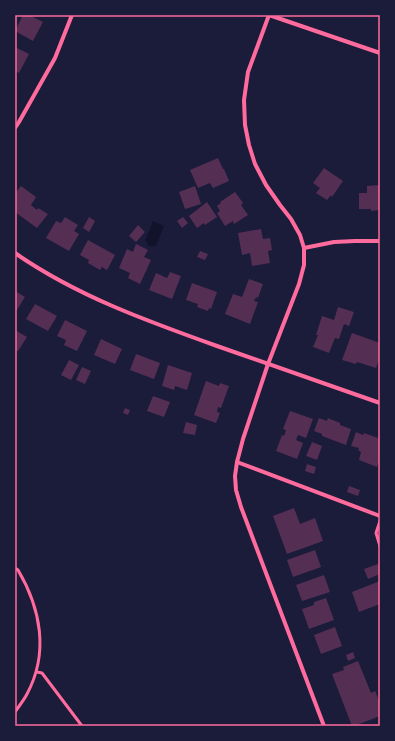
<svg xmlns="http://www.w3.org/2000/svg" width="395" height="741" font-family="'IBM Plex Sans',sans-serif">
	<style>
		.water { fill: #12122b }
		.building { fill: #542f53 }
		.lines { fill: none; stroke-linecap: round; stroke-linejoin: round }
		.service { stroke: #ff6b9d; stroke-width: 3 }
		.minor { stroke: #ff6b9d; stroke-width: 4 }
		.neatline { fill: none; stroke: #ff6b9d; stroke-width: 1.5 }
	</style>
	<rect width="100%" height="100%" fill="#1b1b3a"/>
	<path class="water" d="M153,221l11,5 -8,20 -2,-1 -2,2 -5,-2v-3l-2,-1z"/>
	<g class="building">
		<path d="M23,15h6l14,7 -10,19 -18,-10z"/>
		<path d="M15,47l14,7 -10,19 -4,-2z"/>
		<path d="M218,158l5,11h1l5,12 -16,7 -3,-5 -12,5 -8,-18z"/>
		<path d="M324,168l19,13 -11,16 -1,-2 -4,5 -11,-7 4,-5 -7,-5z"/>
		<path d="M380,185v25l-9,1v-2h-12v-16h8v-7z"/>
		<path d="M21,186l15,11 -5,8 6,5 1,-2 10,6 -11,14 -22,-16v-21l1,1z"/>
		<path d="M195,186l6,18 -16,5 -6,-17z"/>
		<path d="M235,192l8,11 -2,2 7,10 -14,9 -1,-3 -8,5 -8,-13 3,-2 -3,-5 4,-3 -1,-1z"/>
		<path d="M207,202l10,15 -12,8 -1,-2 -7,5 -8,-12z"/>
		<path d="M65,217l13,8 -4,6 5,3 -10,17 -23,-13 10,-17 5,2z"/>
		<path d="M89,217l6,4 -6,11 -6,-4z"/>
		<path d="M183,217l5,6 -6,5 -5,-7z"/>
		<path d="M138,225l7,7 -9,10 -7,-6z"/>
		<path d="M261,229l2,10 7,-1 2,12 -4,1 2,12 -18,3 -2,-13 -8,2 -4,-22z"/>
		<path d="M88,240l27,15 -8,15 -5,-3 -2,3 -12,-7 1,-3 -9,-5z"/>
		<path d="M136,244l12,6 -4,7 7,3 -11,24 -12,-6 2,-5 -11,-5 8,-19 6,3z"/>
		<path d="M200,251l8,3 -3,6 -8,-3z"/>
		<path d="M170,272l11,4 -9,23 -23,-9 7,-17 11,5z"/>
		<path d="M249,279l14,5 -5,14 -2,-1 -2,4 4,1 -8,22 -25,-10 8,-20 9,3z"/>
		<path d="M192,283l25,9 -6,17 -2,-1 -1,3 -11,-4 1,-3 -12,-4z"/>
		<path d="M15,291l10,6 -10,16z"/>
		<path d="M35,304l22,12 -9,15 -22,-12z"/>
		<path d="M338,307l16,5 -5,14 -5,-2 -5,15 -4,-1 -6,15 -16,-6 5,-12h-2l6,-19 12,4z"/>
		<path d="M65,320l22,11 -10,20 -13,-6 2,-5 -9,-4z"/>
		<path d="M15,330l12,7 -9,14 -3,-1z"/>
		<path d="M352,333l28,10v14l-4,11 -19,-6 -1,2 -14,-4z"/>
		<path d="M101,339l21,10 -7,15 -21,-9z"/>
		<path d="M136,354l24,9 -6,16 -24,-9z"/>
		<path d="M69,360l10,5 -8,15 -10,-5z"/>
		<path d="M168,365l24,8 -5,17 -12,-4 -1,4 -12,-4z"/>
		<path d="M82,367l9,4 -6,13 -9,-4z"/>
		<path d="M206,381l13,5 1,-3 9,3 -8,22 -3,-1 -1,5 3,1 -4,10 -22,-8z"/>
		<path d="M153,396l17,6 -6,15 -17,-6z"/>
		<path d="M125,408l5,2 -2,5 -5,-2z"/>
		<path d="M290,411l23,8 -7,19 -8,-3 -2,5 7,3 -6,16 -21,-8 6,-16 2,1 2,-6 -3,-1z"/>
		<path d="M319,418l8,3 1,-3 12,5v2l11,4 -5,16 -24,-9v-2l-8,-3z"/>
		<path d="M186,422l11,3 -2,10 -12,-2z"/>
		<path d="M356,432l7,3 1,-2 14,5v-2l2,1v21l-3,9 -18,-7 2,-8 -3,-2 1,-2 -8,-2z"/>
		<path d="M312,442l10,4 -5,14 -11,-4z"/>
		<path d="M307,464l9,3 -2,7 -9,-3z"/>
		<path d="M349,486l11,4 -2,6 -11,-4z"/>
		<path d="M294,508l6,16 15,-6 8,23 -36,13 -14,-38z"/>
		<path d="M315,550l6,17 -28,10 -6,-17z"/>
		<path d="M378,564l2,5v5l-12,5 -4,-10z"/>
		<path d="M324,575l6,17 -28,9 -6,-16z"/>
		<path d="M380,581v23l-21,8 -7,-20z"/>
		<path d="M326,598l8,22 -25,9 -7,-20 12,-4v-3z"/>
		<path d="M335,627l7,19 -21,8 -7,-19z"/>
		<path d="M353,652l2,6 -7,3 -2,-6z"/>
		<path d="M358,661l13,32 4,-2 5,12v7l-2,1 2,5 -26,10h-2l-20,-52 12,-4 -1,-3z"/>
	</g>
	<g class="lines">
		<g class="service">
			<path d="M380,521l-4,12 4,13"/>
			<path d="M15,568l3,2c23,39 31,83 9,124 -3,6 -8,12 -12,18"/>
			<path d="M37,672l5,1 40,53"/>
		</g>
		<g class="minor">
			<path d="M269,15l-21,57 -4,28 1,25 4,20 6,19 11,21 14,20 11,14 9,16 4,13v17l-5,19 -31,80 -25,75 -6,23 -2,14 1,14 5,17 83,219"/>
			<path d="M269,15l111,38"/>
			<path d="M15,128l4,-6 36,-64 17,-43"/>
			<path d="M304,248l30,-6 21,-1h25"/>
			<path d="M15,253c62,43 132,68 202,93 55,19 109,38 163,57"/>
			<path d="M237,462l143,54"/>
		</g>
	</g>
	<rect width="395" height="741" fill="none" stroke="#1b1b3a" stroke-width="32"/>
	<rect x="16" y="16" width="363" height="709" class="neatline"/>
</svg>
